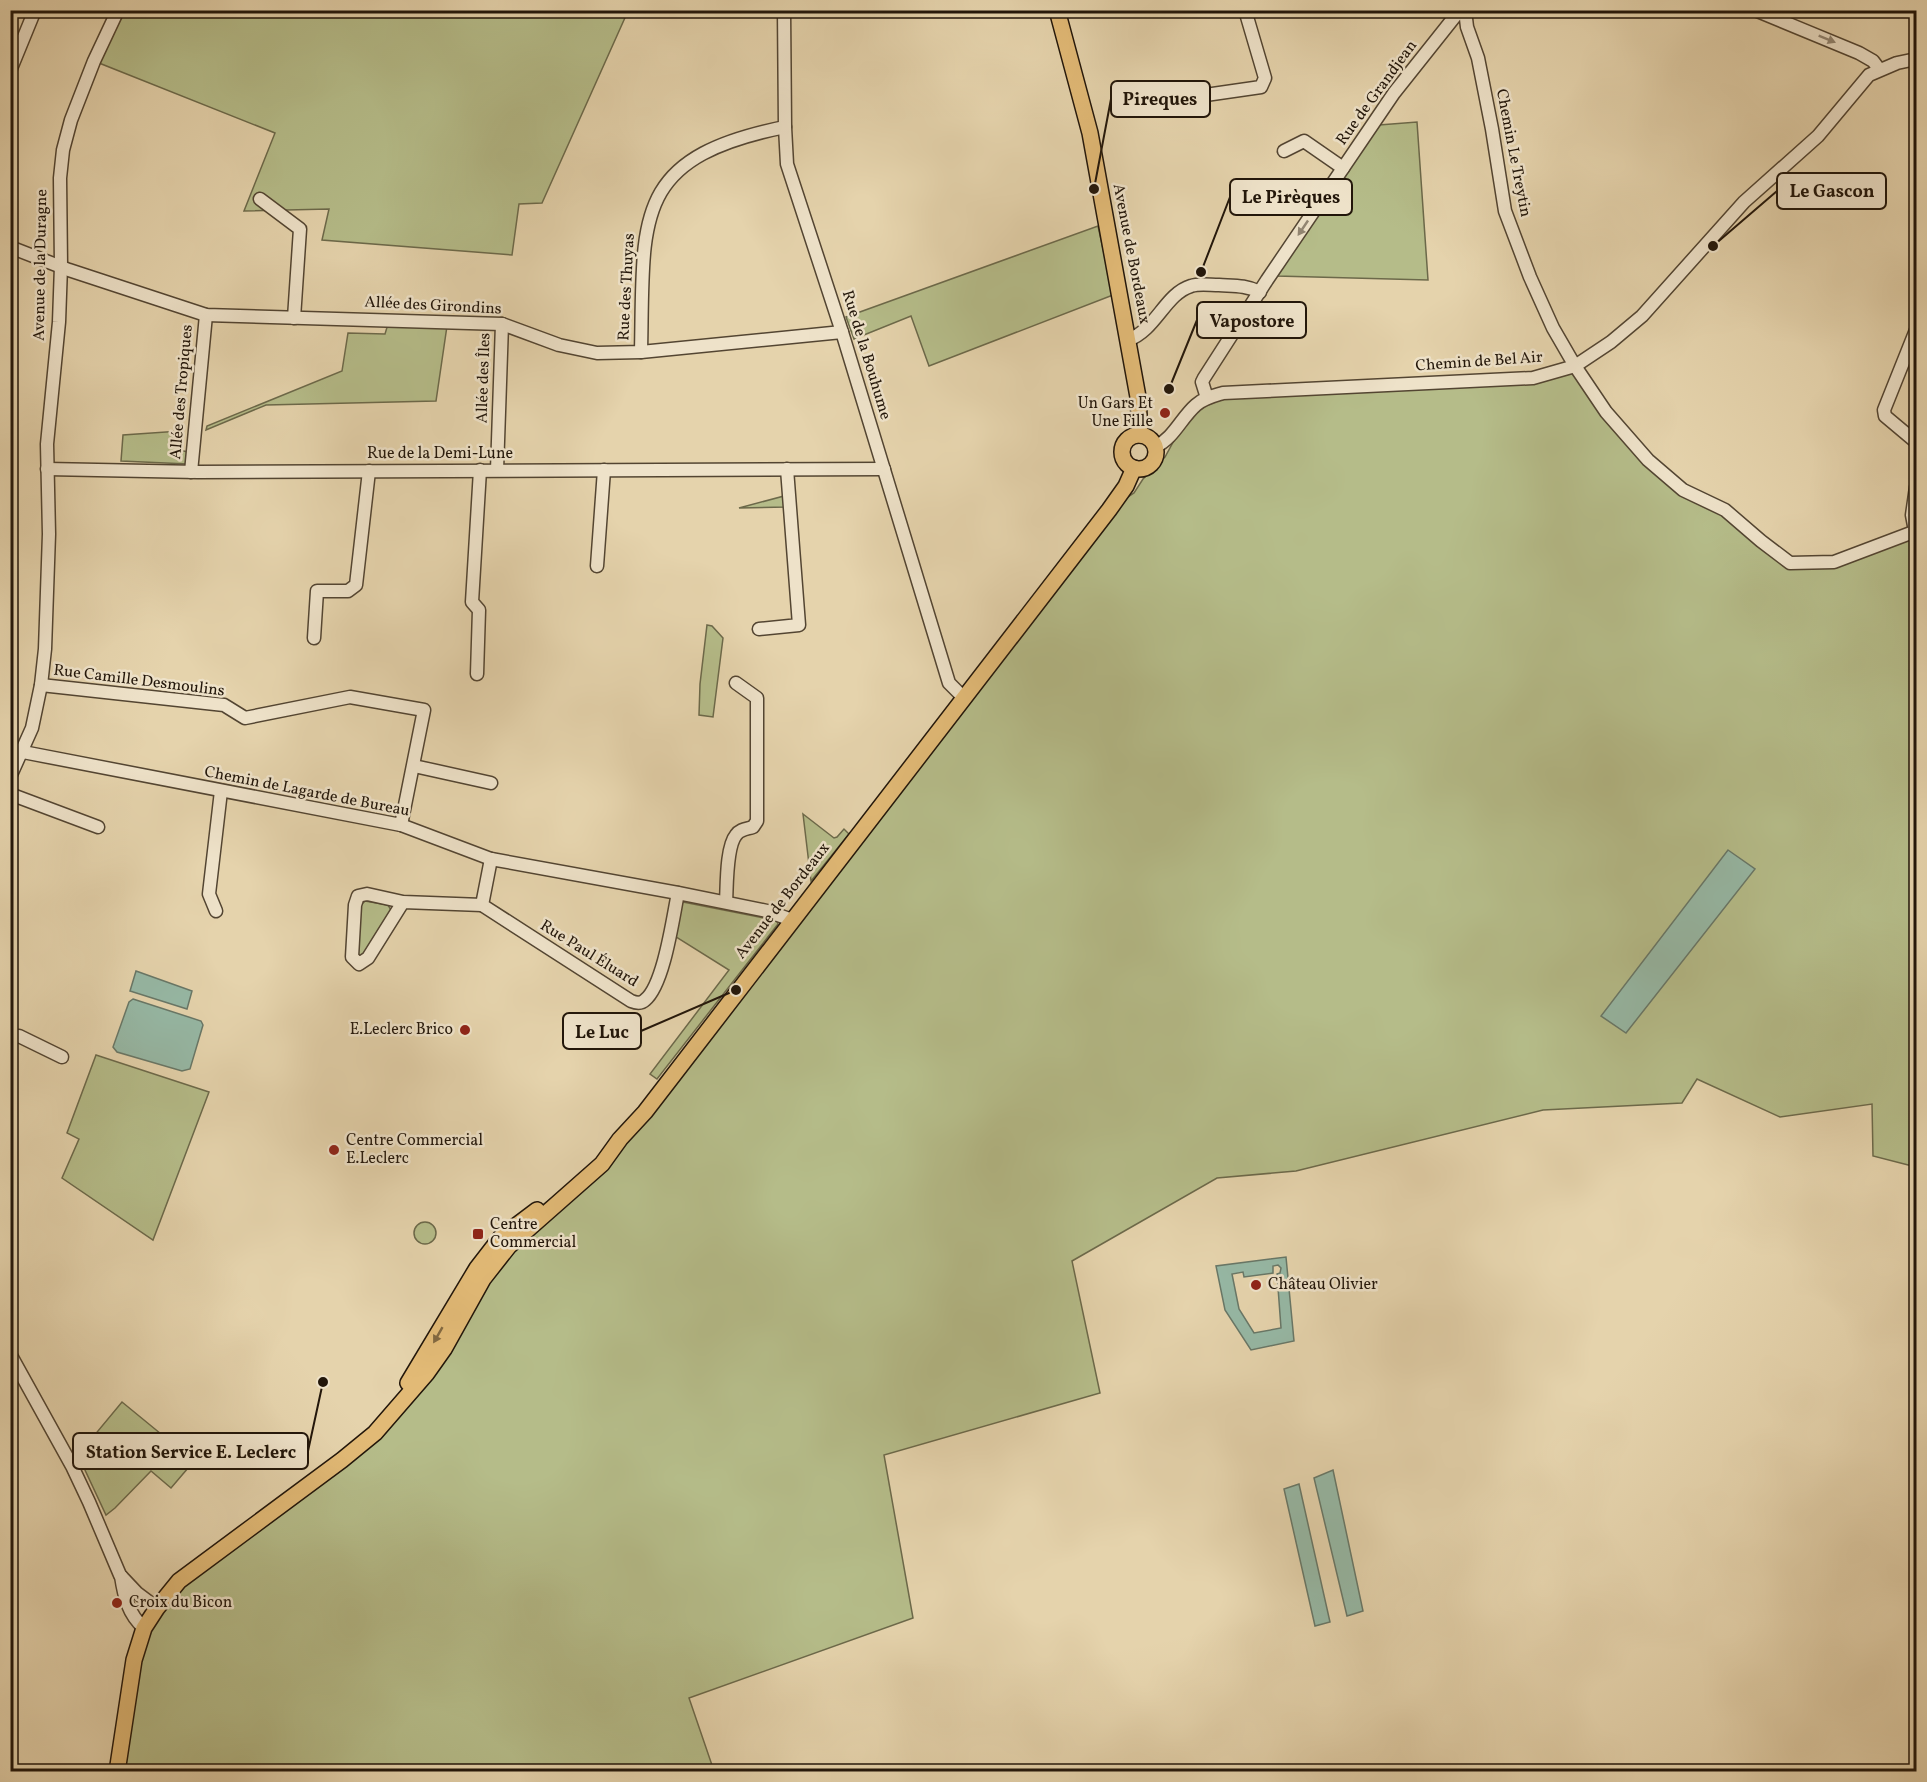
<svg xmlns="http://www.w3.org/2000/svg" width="1927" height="1782" font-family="Vollkorn,serif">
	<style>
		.green { fill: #b5bc89; stroke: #6c694a; stroke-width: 1.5 }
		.water { fill: #96b8a5; stroke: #687767; stroke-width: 1.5; fill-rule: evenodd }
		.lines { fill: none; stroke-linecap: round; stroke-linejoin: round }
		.minor-casing { stroke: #534532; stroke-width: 15 }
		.major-casing { stroke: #22160a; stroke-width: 18 }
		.minor { stroke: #eee2c9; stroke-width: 12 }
		.major { stroke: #e2ba76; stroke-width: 15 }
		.oneway { fill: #928673 }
		.oneway2 { fill: #826840 }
		.poi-dot { fill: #8f2418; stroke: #eee2c9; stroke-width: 2 }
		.labels { text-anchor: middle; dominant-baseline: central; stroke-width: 5; stroke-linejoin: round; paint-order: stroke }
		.street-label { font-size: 16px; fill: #22160a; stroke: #eee2c9 }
		.poi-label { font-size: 16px; fill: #22160a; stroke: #eee2c9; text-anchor: start }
		.leader { fill: none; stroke: #22160a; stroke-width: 2 }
		.callout-dot { fill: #22160a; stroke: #eee2c9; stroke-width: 2 }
		.callout { fill: #eee2c9; stroke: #22160a; stroke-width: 2 }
		.callout-label { font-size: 18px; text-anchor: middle; font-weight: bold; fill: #22160a }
	</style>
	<rect width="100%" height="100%" fill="#e5d3ac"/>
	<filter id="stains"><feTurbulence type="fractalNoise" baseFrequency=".00333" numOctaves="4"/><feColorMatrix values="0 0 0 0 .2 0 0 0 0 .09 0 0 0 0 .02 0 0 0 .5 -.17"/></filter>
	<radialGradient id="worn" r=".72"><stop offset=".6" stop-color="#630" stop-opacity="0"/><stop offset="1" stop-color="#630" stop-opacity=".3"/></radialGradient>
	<g class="green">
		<path d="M118,11h510l-86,192 -23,1 -7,51 -190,-15 7,-31 -85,2 31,-78 -181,-72z"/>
		<path d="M1417,122l11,158 -151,-4 102,-151z"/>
		<path d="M1098,226l15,69 -184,71 -18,-50 -57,23 -8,-22z"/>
		<path d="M388,324l59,2 -11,75 -170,4 -60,25 1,-4 135,-55 6,-38 37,1z"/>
		<path d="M1575,366l31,46 77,78 42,20 65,53 44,-1 82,-31v636l-43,-11 -1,-52 -92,13 -83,-38 -15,24 -139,7 -247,61 -79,7 -145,83 28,132 -216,62 29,163 -224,80 25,73 -597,1 13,-87 27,-77 185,-148 49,-52 110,-171 73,-56 31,-30 503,-641 26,-17 9,-14 22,-22 24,-44 18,-15 326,-20z"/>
		<path d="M180,431l-3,19 12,2 -1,12 -67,-3 2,-26z"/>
		<path d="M784,496l2,11 -47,1z"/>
		<path d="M707,625l5,1 11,12 -10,79 -14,-2 1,-31z"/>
		<path d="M803,814l31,24 3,-1 7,-8 5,5 -38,47z"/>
		<path d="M365,901l23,4 3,5 -26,45 -5,1 -2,-2 2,-48z"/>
		<path d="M683,902l86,17 2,-3h4l3,8 -121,155 -7,-5 79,-104 -53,-33 5,-32z"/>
		<path d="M96,1055l113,37 -56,148 -91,-62 17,-39 -12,-6z"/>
		<circle cx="425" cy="1233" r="11"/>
		<path d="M122,1402l72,59 -23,27 -20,-17 -36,37 -9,7 -28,-60z"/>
	</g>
	<g class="water">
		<path d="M1728,850l27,19 -129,164 -25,-17z"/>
		<path d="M136,971l56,20 -5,18 -57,-18z"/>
		<path d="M133,999l68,22 2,4 -13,44 -8,2 -65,-19 -4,-5 16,-45z"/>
		<path d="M1286,1257l8,84 -43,9 -26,-40 -9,-44zM1278,1265l3,3 -1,5 -3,1 4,54 -27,5 -15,-24 -7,-35 11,-2 1,5 29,-4v-7z"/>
		<path d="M1333,1470l30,141 -16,5 -33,-138z"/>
		<path d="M1299,1484l31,138 -15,4 -31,-137z"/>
	</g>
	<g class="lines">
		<g class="minor-casing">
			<g id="minor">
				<path d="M784,10l1,117 2,37 55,168 107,351 15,15"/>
				<path d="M1465,10l2,17 11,31 14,71 13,82 25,66 23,51 22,38 31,46 42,48 35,30 42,20 36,31 29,22 44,-1 82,-31"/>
				<path d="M1755,10l104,43 14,8 6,8"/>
				<path d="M10,71l25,-61"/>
				<path d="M1157,102l104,-15 4,-9 -20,-68"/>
				<path d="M1284,151l20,-10 39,27"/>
				<path d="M260,199l40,30 -6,89"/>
				<path d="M10,247l59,23 137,45 296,9 57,21 38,8 44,-1 201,-20"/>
				<path d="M1916,330l-32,80 1,6 31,26"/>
				<path d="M1128,340c28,-10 37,-46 63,-54 8,-3 19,-1 28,-1 16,1 26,0 41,7"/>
				<path d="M641,352c3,-134 -10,-194 144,-225"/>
				<path d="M1207,398l-5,-16 2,-4 63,-98 127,-187 66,-83"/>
				<path d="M1155,447c19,-9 26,-29 41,-42 8,-7 17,-9 27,-12l310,-15 42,-12 36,-24 31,-26 102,-114 74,-66 51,-61 28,-12 19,-4"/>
				<path d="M47,469l151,3 686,-3"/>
				<path d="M497,470l5,-146"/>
				<path d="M191,472l15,-157"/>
				<path d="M1915,531l-3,-16 4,-28"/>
				<path d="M597,566l7,-96"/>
				<path d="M759,629l40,-4 -12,-156"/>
				<path d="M314,638l3,-47h31l8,-6 13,-114"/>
				<path d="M477,674l2,-64 -7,-8 8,-132"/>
				<path d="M41,685l183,20 21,13 105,-21 74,13 -23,115"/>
				<path d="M23,752l378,73 90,34 187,34 89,18 25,9"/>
				<path d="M414,766l77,17"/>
				<path d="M10,777l22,-49 9,-43 4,-36 4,-115 -2,-90 12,-122 2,-56 -1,-88 3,-28 8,-30 23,-59 24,-51"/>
				<path d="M10,794l88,33"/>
				<path d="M491,859l-9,46 149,96c5,2 10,3 14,-1 19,-15 28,-83 33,-107"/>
				<path d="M403,902l-35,56 -9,6 -7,-7 3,-52 3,-9 9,-2 36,8 79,3"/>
				<path d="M726,902c1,-16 0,-55 10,-67 4,-6 11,-6 17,-8l4,-6v-123l-21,-15"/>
				<path d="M216,911l-7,-17 12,-103"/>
				<path d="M10,1037l9,-1 43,21"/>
				<path d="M10,1354l62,112 17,36 31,73 17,18 20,15"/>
				<path d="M121,1576c3,20 7,38 23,52"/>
			</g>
		</g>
		<g class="major-casing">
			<g id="major">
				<path d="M1057,10l33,123 48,264 2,38"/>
				<circle cx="1139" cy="452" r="17"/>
				<path d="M408,1383l69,-115 24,-31 36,-27"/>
				<path d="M117,1772l17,-112 10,-32 13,-20 22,-27 163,-121 33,-27 52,-60 17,-24 39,-70 26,-33 93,-82 18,-25 25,-27 464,-602 17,-24 8,-18"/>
			</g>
		</g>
		<use href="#minor" class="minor"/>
		<use href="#major" class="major"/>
	</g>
	<defs><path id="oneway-solid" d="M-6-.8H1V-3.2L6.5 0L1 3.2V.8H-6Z" transform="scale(1.5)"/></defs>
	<g class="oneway">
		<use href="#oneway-solid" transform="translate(1827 39) rotate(22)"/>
		<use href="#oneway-solid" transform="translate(1303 228) rotate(124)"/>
	</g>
	<use class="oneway2" href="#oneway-solid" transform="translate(438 1335) rotate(120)"/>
	<g class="poi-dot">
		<circle cx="1165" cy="413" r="6"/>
		<circle cx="465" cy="1030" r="6"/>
		<circle cx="334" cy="1150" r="6"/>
		<rect x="472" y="1228" width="12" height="12" rx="3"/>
		<circle cx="1256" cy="1285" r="6"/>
		<circle cx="117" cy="1603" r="6"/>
	</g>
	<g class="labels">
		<g class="street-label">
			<text transform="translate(1377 93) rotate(-54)">Rue de Grandjean</text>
			<text transform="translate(1513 153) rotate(79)">Chemin Le Treytin</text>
			<text transform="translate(1131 254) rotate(79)">Avenue de Bordeaux</text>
			<text transform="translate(41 265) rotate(-89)">Avenue de la Duragne</text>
			<text transform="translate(627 287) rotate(-87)">Rue des Thuyas</text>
			<text transform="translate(433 306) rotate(3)">Allée des Girondins</text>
			<text transform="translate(866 355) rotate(73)">Rue de la Bouhume</text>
			<text transform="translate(1479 362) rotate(-4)">Chemin de Bel Air</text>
			<text transform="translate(484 378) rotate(-88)">Allée des Îles</text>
			<text transform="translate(182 392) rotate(-85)">Allée des Tropiques</text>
			<text x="440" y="454">Rue de la Demi-Lune</text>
			<text transform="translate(139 681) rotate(7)">Rue Camille Desmoulins</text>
			<text transform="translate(307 792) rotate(11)">Chemin de Lagarde de Bureau</text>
			<text transform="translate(783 901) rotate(-52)">Avenue de Bordeaux</text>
			<text transform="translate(589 954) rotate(32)">Rue Paul Éluard</text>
		</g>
		<g class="poi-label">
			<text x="1153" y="404" text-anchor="end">Un Gars Et<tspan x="1153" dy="18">Une Fille</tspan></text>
			<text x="453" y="1030" text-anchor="end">E.Leclerc Brico</text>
			<text x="346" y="1141">Centre Commercial<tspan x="346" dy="18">E.Leclerc</tspan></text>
			<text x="490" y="1225">Centre<tspan x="490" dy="18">Commercial</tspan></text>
			<text x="1268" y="1285">Château Olivier</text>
			<text x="129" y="1603">Croix du Bicon</text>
		</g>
	</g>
	<path class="leader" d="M1094 189L1111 99M1713 246L1777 191M1201 272L1230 197M1169 389L1197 320M736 990L641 1031M323 1382L308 1451"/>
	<g class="callout-dot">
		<circle cx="1094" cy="189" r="6"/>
		<circle cx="1713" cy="246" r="6"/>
		<circle cx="1201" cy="272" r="6"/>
		<circle cx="1169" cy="389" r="6"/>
		<circle cx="736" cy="990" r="6"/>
		<circle cx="323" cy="1382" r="6"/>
	</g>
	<g class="callout">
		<rect x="1111" y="81" width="99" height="36" rx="6"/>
		<rect x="1777" y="173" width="109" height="36" rx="6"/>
		<rect x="1230" y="179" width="122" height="36" rx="6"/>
		<rect x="1197" y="302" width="109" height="36" rx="6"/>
		<rect x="563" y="1013" width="78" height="36" rx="6"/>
		<rect x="73" y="1433" width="235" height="36" rx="6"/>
	</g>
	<g class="callout-label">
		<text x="1160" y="105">Pireques</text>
		<text x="1832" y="197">Le Gascon</text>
		<text x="1291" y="203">Le Pirèques</text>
		<text x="1252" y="327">Vapostore</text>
		<text x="602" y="1038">Le Luc</text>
		<text x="191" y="1458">Station Service E. Leclerc</text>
	</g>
	<rect width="1927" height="1782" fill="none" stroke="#e5d3ac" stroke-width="36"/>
	<rect x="12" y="12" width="1903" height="1758" fill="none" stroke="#22160a" stroke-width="3"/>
	<rect x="18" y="18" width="1891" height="1746" fill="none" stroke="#22160a" stroke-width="1.5"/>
	<rect width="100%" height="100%" filter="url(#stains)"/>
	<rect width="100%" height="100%" fill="url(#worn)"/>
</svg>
